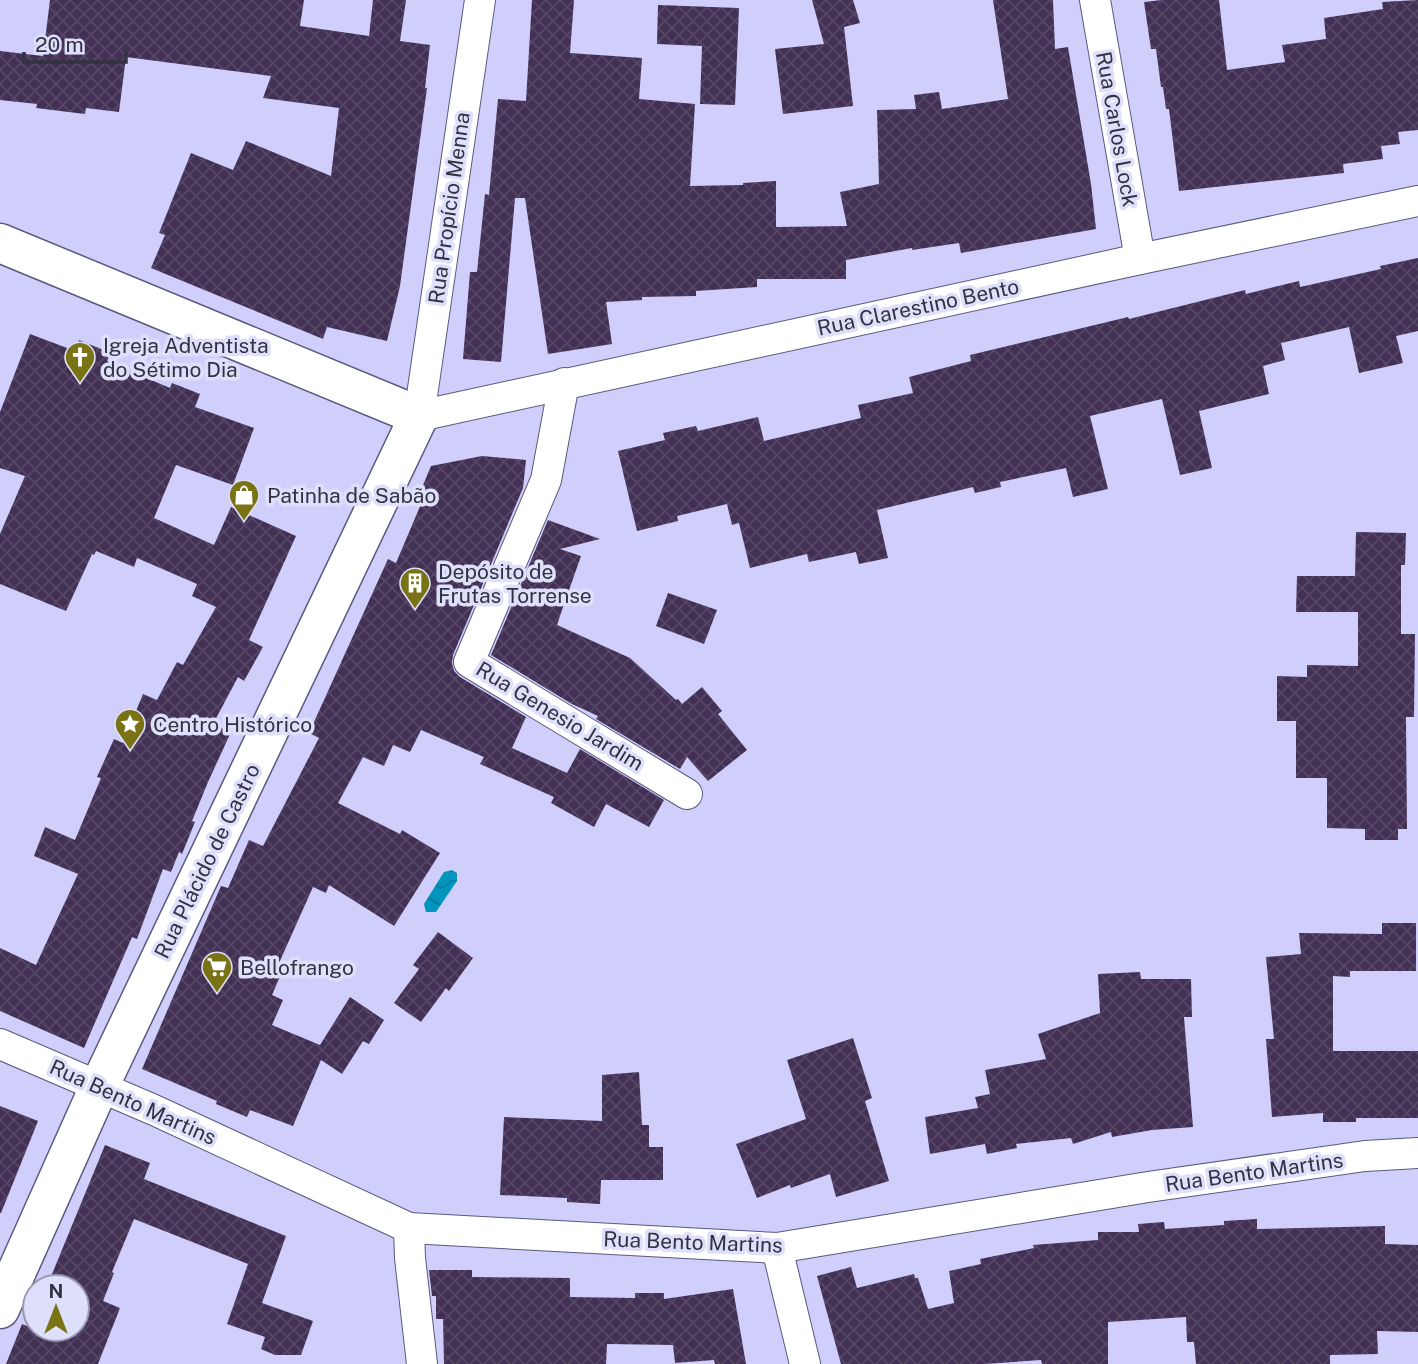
<svg xmlns="http://www.w3.org/2000/svg" width="1418" height="1364" font-family="'Public Sans',sans-serif">
	<style>
		.water { fill: url(#water-waves) }
		.building { fill: url(#building-cross-hatch) }
		.lines { fill: none; stroke-linecap: round; stroke-linejoin: round }
		.minor-casing { stroke: #5a597f; stroke-width: 32 }
		.secondary-casing { stroke: #5a597f; stroke-width: 41 }
		.minor { stroke: #fff; stroke-width: 30 }
		.secondary { stroke: #fff; stroke-width: 38 }
		.labels { text-anchor: middle; dominant-baseline: central; stroke-width: 7; stroke-linejoin: round; paint-order: stroke }
		.street-label { font-size: 21px; fill: #323243; stroke: #dedffa }
		.poi-label { font-size: 21px; fill: #323243; stroke: #dedffa; text-anchor: start }
	</style>
	<defs>
		<pattern id="water-waves" width="16" height="10" patternUnits="userSpaceOnUse" patternTransform="scale(1.75)"><rect width="16" height="10" fill="#0095bd"/><path d="M0 5q4-4 8 0t8 0" fill="none" stroke="#037a9b"/></pattern>
		<pattern id="building-cross-hatch" width="8" height="8" patternUnits="userSpaceOnUse" patternTransform="scale(1.75)"><rect width="8" height="8" fill="#423154"/><path d="M0 0l8 8M0 8l8-8" fill="none" stroke="#554765"/></pattern>
	</defs>
	<rect width="100%" height="100%" fill="#d0cffc"/>
	<path class="water" d="M452,870l5,3v8l-21,31h-10l-2,-8 20,-32z"/>
	<g class="building">
		<path d="M50,0h254l-4,26 69,10 4,-36h33l-6,41 30,4 -5,43h2l-27,198 -13,55 -60,-14 -4,12 -172,-71 14,-33 -6,-2 32,-80 42,17 13,-29 85,35 8,-68 -76,-10 8,-22 -145,-19 -7,55 -33,-4 -1,6 -49,-6 1,-4 -37,-4v-49l43,5z"/>
		<path d="M532,0h42l-4,53 72,5 -3,41 56,5 -5,82 53,-1v-2l33,-2v46l71,-1 -7,-34 39,-8 -2,-74 39,-1 -2,-14 25,-3 3,17 66,-10 -15,-99h60l2,49 13,-2 23,137 5,45 -135,24 -2,-10 -47,7v-2l-66,12v19h-89v8l-61,4v5l-54,1v3l-36,2 6,42 -64,10 -23,-156h-10l-14,164 -38,-3 7,-87h7l8,-78 4,1 9,-96 28,2z"/>
		<path d="M812,0h41l7,23 -16,4 9,79 -70,8 -8,-65 49,-5z"/>
		<path d="M1162,0h57l8,70 58,-8 -3,-17 44,-6 -2,-21 59,-9 -1,-7 36,-2v130l-20,2 2,12 -19,2 2,13 -40,5 1,9 -165,18 -10,-82h-3l-3,-22h-2l-5,-38h-5l-7,-47z"/>
		<path d="M658,5l81,3 -4,97 -35,-1 2,-58 -45,-2z"/>
		<path d="M1418,258v73l-22,5 7,27 -44,10 -10,-46 -68,16 4,17 -22,6 6,28 -70,17 13,57 -32,7 -18,-76 -72,17 18,73 -35,8 -7,-29 -66,14 1,5 -26,6 -2,-6 -96,23 11,48 -29,6 -3,-12 -47,10 -2,-8 -57,14 -11,-45 -7,2 -5,-21 -50,12 1,5 -41,10 -19,-80 47,-11 -2,-7 33,-7 2,5 60,-14 6,24 97,-23 -3,-13 55,-12 -4,-16 62,-16 -1,-6 158,-38 1,2 116,-29 1,4 53,-13 1,6 81,-18 -1,-3z"/>
		<path d="M30,334l45,17 4,-11 32,13 -4,8 63,27 2,-5 28,11 -5,13 59,21 -21,57 -57,-20 -22,53 60,27 17,-38 65,29 -47,104 14,7 -19,34 -6,-4 -25,47 18,8 -23,50 -16,39 3,1 -13,32 -3,-2 -8,20 -8,-3 -26,70 -5,-2 -48,111 -84,-37v-63l36,17 42,-91 -44,-18 11,-29 30,13 26,-62 -4,-1 17,-38 9,4 20,-49 14,6 20,-38 6,3 33,-58 -24,-11 5,-12 -60,-26 -3,9 -38,-16 -2,4 -2,-1 -26,57 -66,-27v-50l25,-58 -25,-8v-56z"/>
		<path d="M482,456l44,4 -3,28 -70,167 -1,8 2,8 6,6 66,40 -14,31 55,25 13,-24 84,51 -15,27 -43,-23 -12,23 -43,-24 3,-6 -74,-33 4,-7 -63,-27 -11,22 -17,-7 -9,21 -21,-9 -25,46 62,31 2,-4 38,23 -46,73 -65,-41 -3,8 -13,-6 -34,76 6,2 -13,30 11,5 -11,25 48,20 30,-48 34,23 -15,24 -6,-3 -21,33 -21,-14 -28,66 -43,-16 -3,7 -31,-13 1,-3 -75,-32 79,-183 7,2 21,-48 14,6 56,-108 -10,-5 79,-174 8,4 25,-59 -5,-2 15,-36z"/>
		<path d="M548,520l52,19 -40,10 21,7 -13,37 -13,-5 11,10 -9,27 73,33 46,42 2,-1 4,5 20,-17 20,24 -4,3 29,36 -39,31 -21,-24 -7,12 -84,-50 2,-3 -26,-12 -81,-49z"/>
		<path d="M1356,532l50,1 -1,32h-4v69h14l-1,83h-8l1,112h-9v11h-33v-11l-38,-1v-50h-31v-57h-19v-45l30,1v-12l51,1v-54h-62l1,-36h58z"/>
		<path d="M668,593l49,17 -13,34 -48,-18z"/>
		<path d="M1382,923h34v48h-66v6l-17,-1v75h85v67h-62v4h-33v-9l-51,4 -6,-78h8l-8,-82 35,-3 -2,-21 83,1z"/>
		<path d="M438,932l35,26 -24,33 -3,-3 -25,34 -27,-19 25,-34 -6,-4z"/>
		<path d="M1140,972l1,7h50l1,38h-8l9,110 -41,3 -40,7 -1,-5 -38,12 -2,-6 -55,6 1,4 -30,6 -2,-10 -55,10 -5,-37 53,-9 -3,-11 15,-3 -5,-24 61,-11 -8,-25 62,-21 -2,-39z"/>
		<path d="M853,1038l19,60 -7,3 24,80 -53,16 -6,-23 -39,14 -1,-3 -33,13 -21,-54 70,-25 -19,-59z"/>
		<path d="M639,1072l3,53h7v22h14v33h-62l-1,24 -33,-2v-4l-67,-3 4,-78 98,4v-46z"/>
		<path d="M0,1106l38,15 -37,92h-1z"/>
		<path d="M105,1145l45,18 -6,16 142,57 -24,67 51,18 -12,34h-26l-14,-6 4,-12 -38,-13 21,-60 -114,-45 -22,53 2,1 -11,28 17,7 -22,56h-92l16,-40 23,9 2,-4h30v-42h-13l1,-2 -15,-6z"/>
		<path d="M1257,1219v10l128,-3v18l33,1v87l-41,-1 1,23 -48,1v9h-134l-2,-22h-7l-1,-25 -78,5v42h-66l-1,-4 -56,4h-144l-24,-88 34,-9 6,21 57,-14 1,4h3l10,31 26,-6 -5,-32 32,-7 -1,-5 54,-11 -1,-3 65,-5v-8h41l-1,-8 26,-2 1,7 59,-4v-4z"/>
		<path d="M429,1270h43v7l98,1v19l65,1v-5h29v6l69,-10 13,75h-31l-1,-4 -39,3 -2,-18 -66,-1 -1,20h-162l-1,-45h-7v-23h-4z"/>
	</g>
	<g class="lines">
		<g class="minor-casing">
			<g id="minor">
				<path d="M480,0l-61,416 721,-157 278,-58"/>
				<path d="M1095,0l45,259"/>
				<path d="M564,383l-18,97 -77,182 218,132"/>
				<path d="M0,1044l154,66 255,118 368,20 371,-61 217,-31 53,-3"/>
				<path d="M409,1228l1,30 12,106"/>
				<path d="M777,1248l28,116"/>
			</g>
		</g>
		<g class="secondary-casing">
			<path id="secondary" d="M0,243l419,173 -320,671 -99,222"/>
		</g>
		<use href="#minor" class="minor"/>
		<use href="#secondary" class="secondary"/>
	</g>
	<defs>
		<g id="church-pin" transform="scale(1.575)"><path d="M0 17L-7.5 6A9.5 9.5 0 1 1 7.5 6Z" fill="#7a7316" stroke="#dedffa"/><path d="M-1.2-6h2.4v3.5h3.3v2.4h-3.3V6h-2.4V-.1h-3.3v-2.4h3.3Z" fill="#fff"/></g>
		<g id="shop-pin" transform="scale(1.575)"><path d="M0 17L-7.5 6A9.5 9.5 0 1 1 7.5 6Z" fill="#7a7316" stroke="#dedffa"/><path d="M-5-2.5h2.3a2.7 3.5 0 0 1 5.4 0H5L5.5 6h-11ZM-1.5-2.5h3a1.5 2.3 0 0 0-3 0Z" fill="#fff"/></g>
		<g id="building-pin" transform="scale(1.575)"><path d="M0 17L-7.5 6A9.5 9.5 0 1 1 7.5 6Z" fill="#7a7316" stroke="#dedffa"/><path d="M-4-6H4V6H1V3H-1V6H-4ZM-2.5-4.3h1.7v1.8h-1.7ZM.8-4.3h1.7v1.8H.8ZM-2.5-1h1.7V.8h-1.7ZM.8-1h1.7V.8H.8Z" fill="#fff"/></g>
		<g id="sight-pin" transform="scale(1.575)"><path d="M0 17L-7.5 6A9.5 9.5 0 1 1 7.5 6Z" fill="#7a7316" stroke="#dedffa"/><path d="M0-6L1.8-2.2L6-1.7L2.9 1.2L3.7 5.4L0 3.3L-3.7 5.4L-2.9 1.2L-6-1.7L-1.8-2.2Z" fill="#fff"/></g>
		<g id="supermarket-pin" transform="scale(1.575)"><path d="M0 17L-7.5 6A9.5 9.5 0 1 1 7.5 6Z" fill="#7a7316" stroke="#dedffa"/><path d="M-6-5.5h2.5l.6 2H6L4.5 2H-2.5L-4.4-4H-6ZM-1.5 3.2a1.3 1.3 0 1 0 .1 0ZM3 3.2a1.3 1.3 0 1 0 .1 0Z" fill="#fff"/></g>
	</defs>
	<g fill-rule="evenodd">
		<use href="#church-pin" x="80" y="357"/>
		<use href="#shop-pin" x="244" y="495"/>
		<use href="#building-pin" x="415" y="583"/>
		<use href="#sight-pin" x="130" y="724"/>
		<use href="#supermarket-pin" x="217" y="967"/>
	</g>
	<g class="labels">
		<g class="street-label">
			<text transform="translate(1117 129) rotate(80)">Rua Carlos Lock</text>
			<text transform="translate(449 208) rotate(-82)">Rua Propício Menna</text>
			<text transform="translate(918 307) rotate(-12)">Rua Clarestino Bento</text>
			<text transform="translate(560 716) rotate(31)">Rua Genesio Jardim</text>
			<text transform="translate(207 861) rotate(-64)">Rua Plácido de Castro</text>
			<text transform="translate(133 1102) rotate(24)">Rua Bento Martins</text>
			<text transform="translate(1254 1172) rotate(-8)">Rua Bento Martins</text>
			<text transform="translate(693 1242) rotate(2)">Rua Bento Martins</text>
		</g>
		<g class="poi-label">
			<text x="103" y="345">Igreja Adventista<tspan x="103" dy="24">do Sétimo Dia</tspan></text>
			<text x="267" y="495">Patinha de Sabão</text>
			<text x="438" y="571">Depósito de<tspan x="438" dy="24">Frutas Torrense</tspan></text>
			<text x="153" y="724">Centro Histórico</text>
			<text x="240" y="967">Bellofrango</text>
		</g>
	</g>
	<g transform="translate(56 1308)"><circle r="33" fill="#dedffa" stroke="#999ab1" stroke-width="2"/>
	<path d="M0-5L12 26L0 18L-12 26Z" fill="#7a7316"/>
	<text y="-10" font-size="19" font-weight="bold" text-anchor="middle" fill="#323243">N</text>
	</g>
	<path d="M24 52v10h102v-10" fill="none" stroke="#323243" stroke-width="3.5"/>
	<text x="35" y="52" font-size="21" fill="#323243" stroke="#dedffa" stroke-width="5" paint-order="stroke">20 m</text>
</svg>
